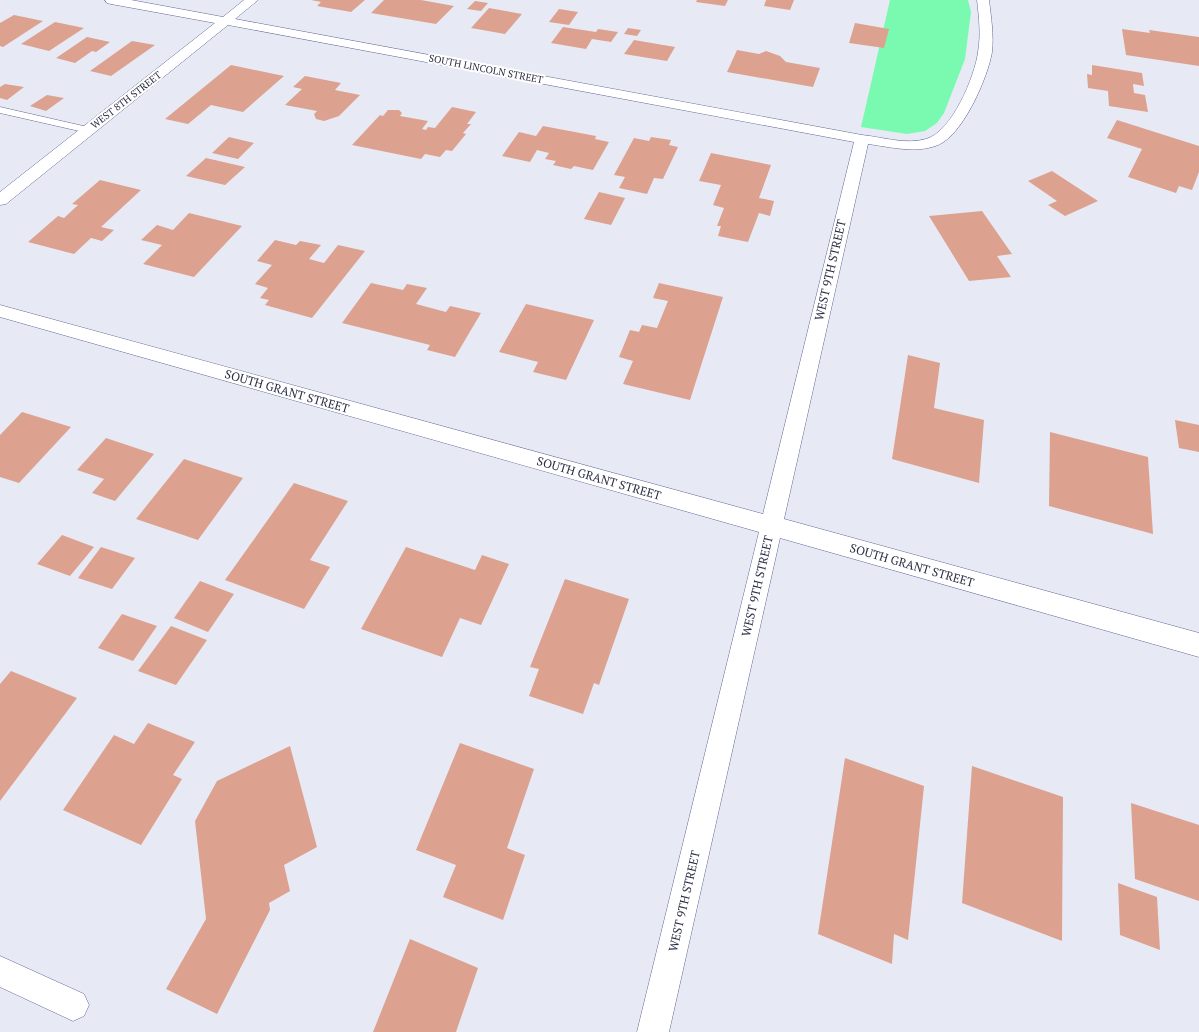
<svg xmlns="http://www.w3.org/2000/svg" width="1199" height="1032" font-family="'PT Serif',serif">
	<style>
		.green { fill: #7afab1 }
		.building { fill: #dda190 }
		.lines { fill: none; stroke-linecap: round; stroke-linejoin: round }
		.service-casing { stroke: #606898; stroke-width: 1 }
		.minor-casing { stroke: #606898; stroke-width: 1 }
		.service { fill: #fff; fill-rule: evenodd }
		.minor { fill: #fff; fill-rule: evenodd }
		.labels { text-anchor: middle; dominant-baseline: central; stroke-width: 4; stroke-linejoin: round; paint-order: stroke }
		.far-street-label { font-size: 10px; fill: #2c2f44; stroke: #fff }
		.street-label { font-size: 12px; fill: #2c2f44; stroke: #fff }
	</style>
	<rect width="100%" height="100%" fill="#e7eaf5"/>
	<path class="green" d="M890,0h78l3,12 -6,47 -21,54 -7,10 -12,8 -18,3 -46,-7z"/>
	<g class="building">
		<path d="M311,0h54l-14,12 -34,-6 4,-4z"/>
		<path d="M384,0h37l33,6 -18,18 -65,-11z"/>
		<path d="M697,0h31l-3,6 -29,-4z"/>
		<path d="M766,0h28l-4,10 -26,-4z"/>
		<path d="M475,1l13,2 -7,8 -14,-2z"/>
		<path d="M489,8l33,6 -17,20 -34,-6z"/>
		<path d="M559,9l19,3 -9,13 -20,-3z"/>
		<path d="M14,15l29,6 -40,26 -3,-1v-23z"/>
		<path d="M55,22l29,6 -35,23 -28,-7z"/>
		<path d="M855,23l34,6 -5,19 -35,-5z"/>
		<path d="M563,27l33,5 2,-3 20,3 -7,10 -19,-3 -6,10 -35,-6z"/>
		<path d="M628,28l13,2 -4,6 -13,-2z"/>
		<path d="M1122,29l28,4 -1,-3 50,7v29l-73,-11z"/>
		<path d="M87,37l23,5 -14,10 -4,-1 -17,12 -19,-5z"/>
		<path d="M634,40l41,7 -8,14 -43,-7z"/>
		<path d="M132,41l23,4 -44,31 -21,-5z"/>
		<path d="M737,50l22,4 7,-3 14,5 6,6 34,6 -7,19 -86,-15z"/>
		<path d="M231,65l53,11 -41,36 -32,-7 -23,19 -23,-5z"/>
		<path d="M1092,65l50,8 2,13 -11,-2 1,9 11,2 3,17 -39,-6 -1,-15 -20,-3 -1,-14 5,1z"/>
		<path d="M305,76l36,7 -6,7 25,5 -21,21 -15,5 -8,-2 -2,-5 3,-3 -32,-6 17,-16 -9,-2z"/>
		<path d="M5,84l19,3 -17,13 -7,-2v-11z"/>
		<path d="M47,95l17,3 -18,13 -16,-5z"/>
		<path d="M452,107l24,5 -9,12h4l-8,9 3,1 -14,17 -6,-1 -6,7 -15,-3 -4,5 -69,-14 28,-30 3,1 5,-6h11l3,3 -2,3 28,5 -6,8 4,1 2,-3 7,1z"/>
		<path d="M1117,120l82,26v26l-7,18 -13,-4 -3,7 -48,-16 14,-28 -35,-11z"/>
		<path d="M543,126l53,10 -1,3 14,3 -16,28 -19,-4 -3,3 -18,-4 3,-4 -11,-2 4,-6 -12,-3 -7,12 -28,-6 17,-24 17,4z"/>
		<path d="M229,137l25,6 -16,16 -26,-6z"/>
		<path d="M651,137l20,3 -2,5 9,2 -15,32 -9,-1 -7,16 -28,-6 6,-11 -11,-2 20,-37 15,3z"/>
		<path d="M711,153l60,12 -12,33 15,3 -4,15 -11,-3 -11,29 -30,-6 3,-10h-4l7,-18 -11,-3 8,-20 -22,-4z"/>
		<path d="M206,158l39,9 -20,18 -39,-9z"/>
		<path d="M1052,171l46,30 -33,15 -17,-11 9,-4 -29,-20z"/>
		<path d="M100,180l41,10 -40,37 13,3 -12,11 -11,-3 -17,16 -46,-12 30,-26 6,2 14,-13 -6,-1z"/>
		<path d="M599,192l26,6 -14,27 -27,-6z"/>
		<path d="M982,211l30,43 -15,2 14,21 -42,4 -40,-65z"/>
		<path d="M189,213l53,13 -48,51 -51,-13 19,-19 -21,-5 16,-15 16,5z"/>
		<path d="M275,240l21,5 4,-4 21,4 -12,14 15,4 14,-18 27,6 -53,67 -47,-13 4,-5 -9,-2 8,-10 -13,-4 17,-19 -15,-4z"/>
		<path d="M371,283l32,7 4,-6 20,4 -11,16 30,8 4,-6 31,7 -26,44 -28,-7 3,-5 -88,-22z"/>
		<path d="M659,283l64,14 -33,103 -67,-16 10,-23 -14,-4 11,-27 9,2 3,-7 15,3 11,-27 -15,-3z"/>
		<path d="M526,304l68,16 -28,60 -33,-8 5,-10 -39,-10z"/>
		<path d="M908,355l32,8 -6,45 50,12 -5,63 -87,-24z"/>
		<path d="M22,412l49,15 -52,56 -19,-6v-42z"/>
		<path d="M1175,420l24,5v27l-20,-4z"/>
		<path d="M1050,432l98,25 5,77 -104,-28z"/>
		<path d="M106,438l48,16 -39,47 -23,-8 12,-14 -27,-9z"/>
		<path d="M184,459l59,19 -45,62 -62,-21z"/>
		<path d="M294,483l54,18 -38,59 20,7 -26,42 -79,-29z"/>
		<path d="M62,535l32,12 -24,29 -33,-12z"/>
		<path d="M101,547l34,11 -23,31 -34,-11z"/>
		<path d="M406,547l69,23 7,-15 27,9 -28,61 -21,-7 -18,39 -81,-28z"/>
		<path d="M565,579l64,20 -30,86 -5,-2 -11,31 -54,-18 10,-27 -9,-2z"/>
		<path d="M200,581l34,13 -26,38 -34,-14z"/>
		<path d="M122,614l35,12 -24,35 -35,-13z"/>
		<path d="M171,626l36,14 -31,45 -38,-14z"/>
		<path d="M11,671l66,27 -77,103v-117z"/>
		<path d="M148,723l47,19 -22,33 9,4 -41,66 -78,-35 51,-75 20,9z"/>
		<path d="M460,743l74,26 -27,79 18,7 -22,65 -60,-23 13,-32 -40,-15z"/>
		<path d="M290,746l27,101 -33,18 6,26 -21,12 1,7 -53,104 -51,-25 40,-70 -11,-98 22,-40z"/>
		<path d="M845,758l79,28 -16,154 -14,-6 -2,30 -74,-30z"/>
		<path d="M972,766l91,31 -1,144 -100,-38z"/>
		<path d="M1131,803l68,22v76l-64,-22z"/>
		<path d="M1118,883l39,14 3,53 -40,-15z"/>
		<path d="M410,939l68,29 -22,64h-83z"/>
	</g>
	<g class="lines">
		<g class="service-casing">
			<path id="service" d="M0,107l92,21 2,2 -6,3 -88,-20z"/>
		</g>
		<g class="minor-casing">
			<g id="minor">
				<path d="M105,0h26l92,17 21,-17h14l-23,19 627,116c20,2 44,10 64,4 26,-7 49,-63 52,-87 3,-17 1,-35 -1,-52h12c2,17 5,35 3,52 -4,25 -29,83 -54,93 -22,9 -47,2 -70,-1l-84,375 415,114v24l-419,-119 -111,494h-32l122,-500 -759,-215v-12l763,209 91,-372 -626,-117 -222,179 -6,1v-13l215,-169 -104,-19 -4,-1z"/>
				<path d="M0,956l84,38 5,11 -5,11 -11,5 -73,-34z"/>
			</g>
		</g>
		<use href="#service" class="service"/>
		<use href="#minor" class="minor"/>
	</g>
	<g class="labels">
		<g class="far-street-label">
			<text transform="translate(486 69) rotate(11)">SOUTH LINCOLN STREET</text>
			<text transform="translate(126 100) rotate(-38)">WEST 8TH STREET</text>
		</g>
		<g class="street-label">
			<text transform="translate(830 270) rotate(-77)">WEST 9TH STREET</text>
			<text transform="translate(287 391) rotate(16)">SOUTH GRANT STREET</text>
			<text transform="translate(599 478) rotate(16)">SOUTH GRANT STREET</text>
			<text transform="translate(912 565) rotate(16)">SOUTH GRANT STREET</text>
			<text transform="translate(757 586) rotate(-77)">WEST 9TH STREET</text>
			<text transform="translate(684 901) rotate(-77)">WEST 9TH STREET</text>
		</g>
	</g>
</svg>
